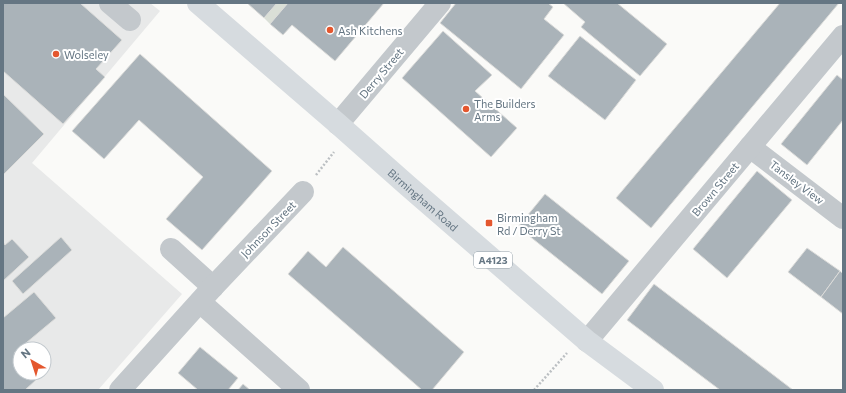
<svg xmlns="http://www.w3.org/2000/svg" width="846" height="393" font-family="Commissioner,sans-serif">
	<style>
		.built { fill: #e8e9e9; fill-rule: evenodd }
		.green { fill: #dadfd7 }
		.building { fill: #aab3b9; stroke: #dcdcda }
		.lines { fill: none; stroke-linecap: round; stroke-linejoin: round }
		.path { stroke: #bbbfc2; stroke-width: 2.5; stroke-dasharray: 2 2; stroke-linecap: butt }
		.minor { stroke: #c3c8cc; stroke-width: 22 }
		.highway { stroke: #d6dbdf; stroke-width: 22 }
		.poi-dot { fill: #e4572e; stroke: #fff; stroke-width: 1.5 }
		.labels { text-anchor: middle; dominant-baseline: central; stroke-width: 4; stroke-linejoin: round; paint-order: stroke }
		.shield { fill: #fff; stroke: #939fa8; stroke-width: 1 }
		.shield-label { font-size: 10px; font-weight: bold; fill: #657683 }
		.poi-label { font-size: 11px; fill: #657683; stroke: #fff; text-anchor: start }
		.street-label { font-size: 11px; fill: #657683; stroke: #fff }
	</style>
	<rect width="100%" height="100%" fill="#fafaf8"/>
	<path class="built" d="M3,3h147l10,8 -128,152 150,131 -84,96h-95zM20,349h24v24h-24z"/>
	<path class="green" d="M277,3h11l-18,21 -6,-6z"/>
	<g class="building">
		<path d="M3,3h77l42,37 -26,29 9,8 -42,47 -60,-53z"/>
		<path d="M247,3h30l-13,15z"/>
		<path d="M288,3h96l-49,58 -43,-36 -9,10 -13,-11z"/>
		<path d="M456,3h92l5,4 -9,12 20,16 -43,54 -81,-66z"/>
		<path d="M563,3h54l50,41 -27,32 -59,-49 4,-5z"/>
		<path d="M780,3h59l-188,225 -35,-30z"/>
		<path d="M443,31l49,44 -17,16 42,37 -26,29 -89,-79z"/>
		<path d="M580,36l56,44 -31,40 -57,-44z"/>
		<path d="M140,54l132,117 -70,79 -36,-31 37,-42 -64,-57 -35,39 -32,-28z"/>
		<path d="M837,75l6,5v40l-36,45 -26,-21z"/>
		<path d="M3,94l41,40 -41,41z"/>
		<path d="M757,171l35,29 -65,78 -34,-29z"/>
		<path d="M545,194l84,67 -27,33 -84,-67z"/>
		<path d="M61,237l11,13 -49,44 -11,-13z"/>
		<path d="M12,239l17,18 -26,24v-39l2,3z"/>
		<path d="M343,247l121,105 -32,38h-10l-134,-116 20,-23 18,16z"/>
		<path d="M807,248l33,23 -19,26 -33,-25z"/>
		<path d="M840,271l3,3v40l-22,-17z"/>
		<path d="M654,284l139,106h-73l-93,-70z"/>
		<path d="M34,292l22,26 -42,35 6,7v13h10l6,7 -11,10h-22v-72z"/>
		<path d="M200,347l38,31 -10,12h-30l-20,-17z"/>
		<path d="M243,384l7,6h-12z"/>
	</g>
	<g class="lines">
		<g class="path">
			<path d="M316,175l18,-23"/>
			<path d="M534,390l33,-37"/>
		</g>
		<g class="minor">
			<path d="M110,3l20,17"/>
			<path d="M338,124l102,-121"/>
			<path d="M750,147l93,71"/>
			<path d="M171,249l42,38"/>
			<path d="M200,302l99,88"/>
			<path d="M587,341l256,-305"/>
			<path d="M120,390l93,-103 90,-95"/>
		</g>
		<path class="highway" id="s1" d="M198,3l140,121 70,62 179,155 66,49"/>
	</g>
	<g class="poi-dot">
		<circle cx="330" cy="30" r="4"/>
		<circle cx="56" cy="54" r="4"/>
		<circle cx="466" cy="109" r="4"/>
		<rect x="485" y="219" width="8" height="8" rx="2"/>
	</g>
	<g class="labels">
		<rect class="shield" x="474" y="252" width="38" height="16" rx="3"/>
		<g class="shield-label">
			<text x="493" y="260">A4123</text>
		</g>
		<g class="poi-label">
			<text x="338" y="30">Ash Kitchens</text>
			<text x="64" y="54">Wolseley</text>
			<text x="474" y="103">The Builders<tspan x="474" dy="13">Arms</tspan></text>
			<text x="497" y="217">Birmingham<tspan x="497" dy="13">Rd / Derry St</tspan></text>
		</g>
		<g class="street-label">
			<text transform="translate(381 73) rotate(-50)">Derry Street</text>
			<text transform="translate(797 182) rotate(37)">Tansley View</text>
			<text transform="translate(715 189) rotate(-50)">Brown Street</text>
			<text stroke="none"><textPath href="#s1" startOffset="299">Birmingham Road</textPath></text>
			<text transform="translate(268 229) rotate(-46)">Johnson Street</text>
		</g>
	</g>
	<rect width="846" height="393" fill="none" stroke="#657683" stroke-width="8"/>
	<g transform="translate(32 361) rotate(321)"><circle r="19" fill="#ffffff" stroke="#c1c8cd"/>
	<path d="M0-3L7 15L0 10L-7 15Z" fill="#e4572e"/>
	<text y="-6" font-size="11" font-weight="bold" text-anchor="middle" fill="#657683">N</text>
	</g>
</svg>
